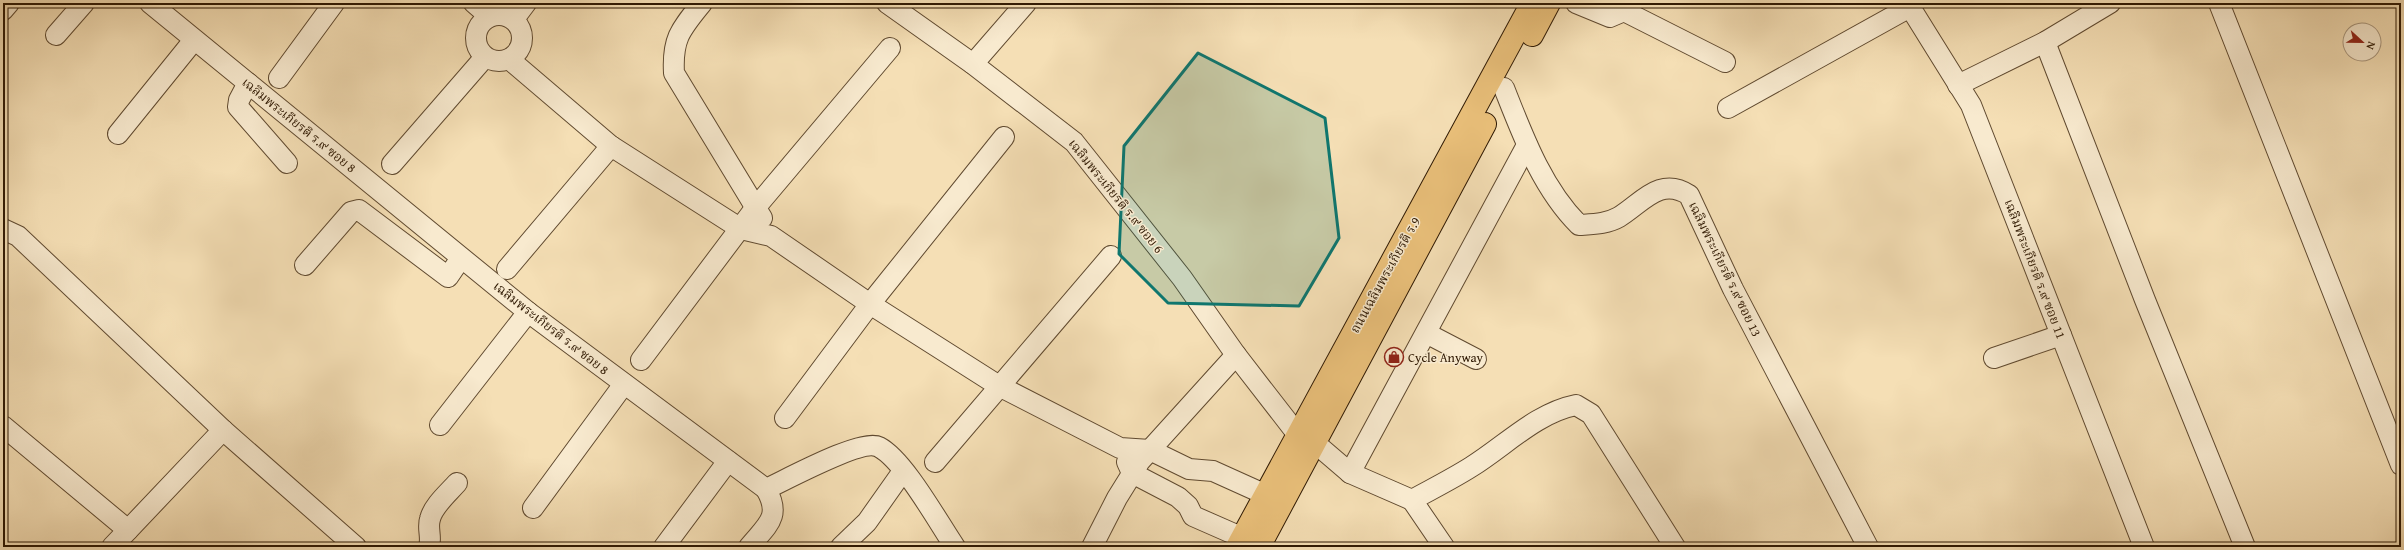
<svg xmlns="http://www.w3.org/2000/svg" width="2404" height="550" font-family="'Gentium Book Plus','Noto Serif Thai',serif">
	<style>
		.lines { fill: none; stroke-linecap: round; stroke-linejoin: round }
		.minor-casing { stroke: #604a30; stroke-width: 22 }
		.major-casing { stroke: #2f1903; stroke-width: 24 }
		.minor { stroke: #f8eacf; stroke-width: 20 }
		.major { stroke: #eac07a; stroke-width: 22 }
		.marked { fill: #0f766e; fill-opacity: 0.2; stroke: #0f766e; stroke-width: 3; stroke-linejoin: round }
		.labels { text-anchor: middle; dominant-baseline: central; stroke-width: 3; stroke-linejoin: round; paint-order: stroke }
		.street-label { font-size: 13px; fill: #2f1903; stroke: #f8eacf }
		.poi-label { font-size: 13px; fill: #2f1903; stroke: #f8eacf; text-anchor: start }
	</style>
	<rect width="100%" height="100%" fill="#f5dfb5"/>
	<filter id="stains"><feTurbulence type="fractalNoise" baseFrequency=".005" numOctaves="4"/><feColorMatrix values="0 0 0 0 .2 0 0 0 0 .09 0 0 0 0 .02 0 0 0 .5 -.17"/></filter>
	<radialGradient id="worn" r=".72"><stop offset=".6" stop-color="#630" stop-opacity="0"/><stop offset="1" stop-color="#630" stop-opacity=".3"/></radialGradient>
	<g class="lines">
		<g class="minor-casing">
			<g id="minor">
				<path d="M150,3l378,309 238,177c20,-9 96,-51 113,-42 25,13 59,75 76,100"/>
				<path d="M474,3l15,13"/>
				<path d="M702,3c-21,26 -30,35 -28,70l88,145"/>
				<path d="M887,3l86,61 101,78 108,136 54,77 62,80 17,8 35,30 62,27"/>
				<path d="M1576,3l34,14 14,-6 4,-8"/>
				<path d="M1904,3l6,4 61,98 173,442"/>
				<path d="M2219,3l182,462"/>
				<path d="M3,10l6,-7"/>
				<path d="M1624,11l101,51"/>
				<circle cx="499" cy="38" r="23"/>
				<path d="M514,19l12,-16"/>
				<path d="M56,35l28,-32"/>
				<path d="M2045,42l100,258 100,247"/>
				<path d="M509,59l102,87 130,83 30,7 99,68 129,82 121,62 30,2 39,19 24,2 51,23"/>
				<path d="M973,64l53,-61"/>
				<path d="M279,78l55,-75"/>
				<path d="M248,83l-9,17 -1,7 49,56"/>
				<path d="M1958,85l87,-43 65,-39"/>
				<path d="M1504,88c19,48 38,100 75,137 14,-1 28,-1 40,-8 23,-14 41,-41 70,-22l44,94 135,258"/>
				<path d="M1728,108l182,-101"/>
				<path d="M118,134l76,-94"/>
				<path d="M392,164l93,-107"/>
				<path d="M3,229l15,7 205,194 133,117"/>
				<path d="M305,265l46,-53 8,-2 89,67 13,-19"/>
				<path d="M507,269l104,-123"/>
				<path d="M1426,333l50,26"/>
				<path d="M1994,358l67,-23"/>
				<path d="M641,360l115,-153 134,-159"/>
				<path d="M785,418l85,-114 134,-167"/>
				<path d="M440,425l88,-113"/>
				<path d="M3,426l125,104"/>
				<path d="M935,462l176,-206"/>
				<path d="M1127,462l5,11 46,24 10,9 5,10 41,18 13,13"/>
				<path d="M1350,473l177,-328"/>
				<path d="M533,508l91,-124"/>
				<path d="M112,547l111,-117"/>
				<path d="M429,547c3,-10 -2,-19 1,-28 3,-13 18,-26 27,-36"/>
				<path d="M664,547l64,-86"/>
				<path d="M749,547c18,-22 33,-30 17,-58"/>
				<path d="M841,547l26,-25 36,-51"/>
				<path d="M1092,547l25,-49 23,-37 96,-106"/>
				<path d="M1444,547l-32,-47c20,-11 40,-21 59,-33 34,-21 65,-54 105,-62l15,9 84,133"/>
			</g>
		</g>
		<g class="major-casing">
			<g id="major">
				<path d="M1532,35l17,-32"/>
				<path d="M1237,547l295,-544"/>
				<path d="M1259,547l226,-423"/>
			</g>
		</g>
		<use href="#minor" class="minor"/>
		<use href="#major" class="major"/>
	</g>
	<path class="marked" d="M1198,53l127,65 14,120 -40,68 -131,-3 -49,-49 5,-108z"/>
	<defs>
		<g id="shop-ring" transform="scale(1)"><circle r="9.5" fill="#f8eacf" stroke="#8f2418" stroke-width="1.5"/><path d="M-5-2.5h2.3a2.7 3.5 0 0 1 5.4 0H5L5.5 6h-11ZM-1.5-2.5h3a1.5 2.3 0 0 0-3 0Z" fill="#8f2418"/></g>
	</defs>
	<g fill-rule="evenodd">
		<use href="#shop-ring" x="1394" y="357"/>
	</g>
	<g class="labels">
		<g class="street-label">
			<text transform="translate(299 125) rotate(39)">เฉลิมพระเกียรติ ร.๙ ซอย 8</text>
			<text transform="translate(1116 196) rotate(51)">เฉลิมพระเกียรติ ร.๙ ซอย 6</text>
			<text transform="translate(1725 269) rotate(64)">เฉลิมพระเกียรติ ร.๙ ซอย 13</text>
			<text transform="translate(2035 269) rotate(69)">เฉลิมพระเกียรติ ร.๙ ซอย 11</text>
			<text transform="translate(1385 275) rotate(-61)">ถนนเฉลิมพระเกียรติ ร.9</text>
			<text transform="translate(551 328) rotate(38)">เฉลิมพระเกียรติ ร.๙ ซอย 8</text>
		</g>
		<g class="poi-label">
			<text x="1408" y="357">Cycle Anyway</text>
		</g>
	</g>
	<rect width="2404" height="550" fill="none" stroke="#f5dfb5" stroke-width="16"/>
	<rect x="4" y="4" width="2396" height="542" fill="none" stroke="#2f1903" stroke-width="2"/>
	<rect x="8" y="8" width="2388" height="534" fill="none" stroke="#2f1903"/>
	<g transform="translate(2362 42) rotate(112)"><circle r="19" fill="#f8eacf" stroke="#a8967d"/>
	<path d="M0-3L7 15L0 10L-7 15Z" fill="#8f2418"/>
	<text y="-6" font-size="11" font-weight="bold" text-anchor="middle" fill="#2f1903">N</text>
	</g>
	<rect width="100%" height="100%" filter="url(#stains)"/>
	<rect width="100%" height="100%" fill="url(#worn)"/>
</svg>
